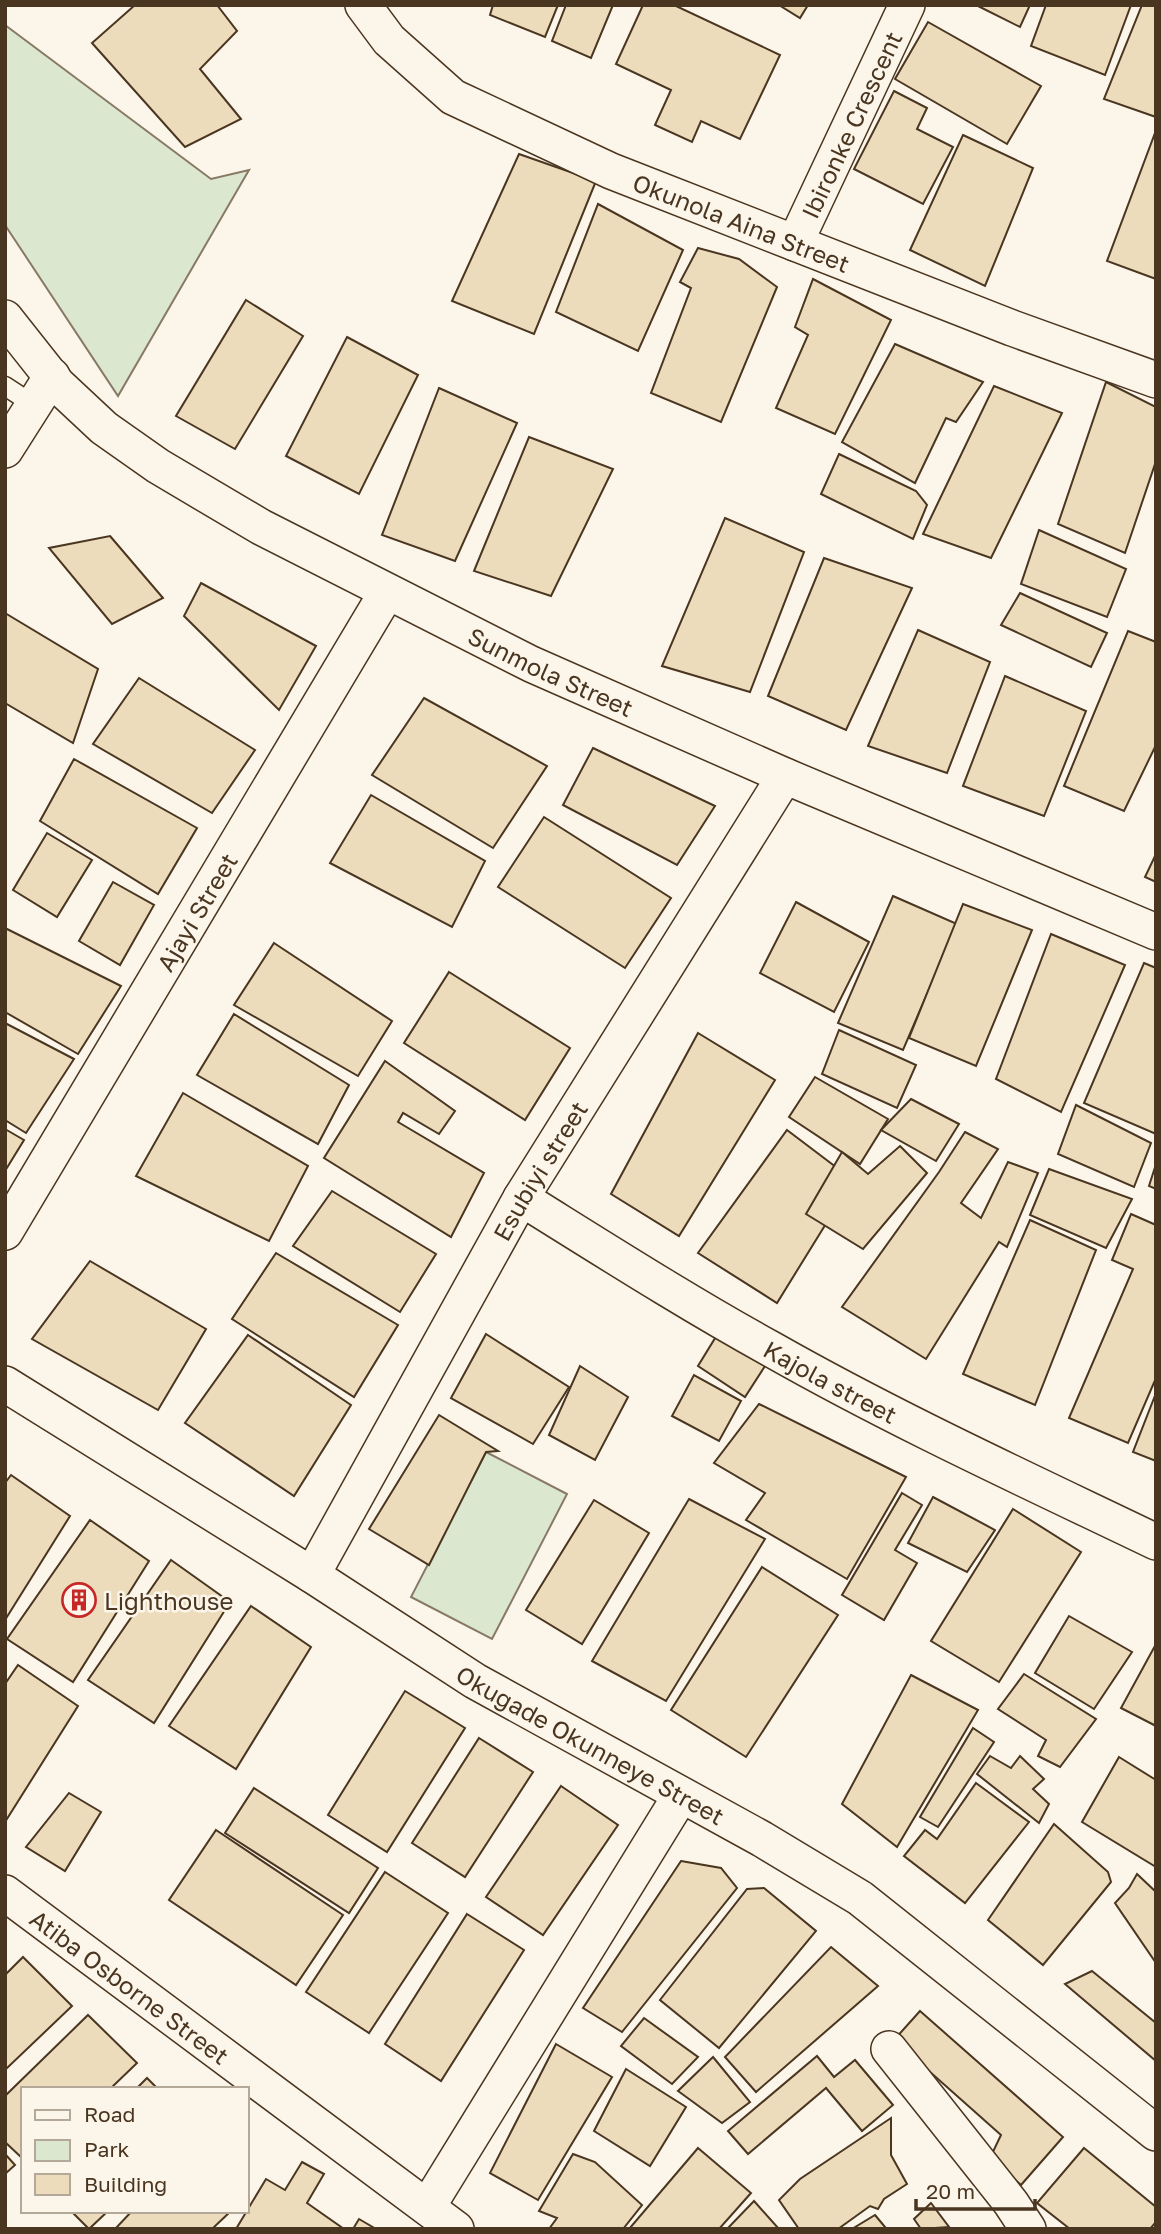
<svg xmlns="http://www.w3.org/2000/svg" width="1161" height="2234" font-family="'Golos Text',sans-serif">
	<style>
		.green { fill: #dce7d0; stroke: #887966; stroke-width: 2 }
		.building { fill: #ecdcbc; stroke: #4a3520; stroke-width: 2 }
		.lines { fill: none; stroke-linecap: round; stroke-linejoin: round }
		.lane-casing { stroke: #4a3520; stroke-width: 21 }
		.street-casing { stroke: #4a3520; stroke-width: 38 }
		.lane { stroke: #fbf6e9; stroke-width: 18 }
		.street { stroke: #fbf6e9; stroke-width: 35 }
		.labels { text-anchor: middle; dominant-baseline: central; stroke-width: 5; stroke-linejoin: round; paint-order: stroke }
		.street-label { font-size: 24px; fill: #4a3520; stroke: #fbf6e9 }
		.poi-label { font-size: 24px; fill: #4a3520; stroke: #fbf6e9; text-anchor: start }
	</style>
	<rect width="100%" height="100%" fill="#fbf6e9"/>
	<g class="green">
		<path d="M5,25l206,154 38,-9 -131,226 -113,-171z"/>
		<path d="M486,1452l81,42 -75,145 -81,-42z"/>
	</g>
	<g class="building">
		<path d="M135,5h82l20,26 -37,38 41,50 -56,28 -93,-104z"/>
		<path d="M493,5h65l-13,32 -55,-22z"/>
		<path d="M566,5h47l-22,53 -39,-17z"/>
		<path d="M643,5h31l106,50 -40,84 -39,-18 -9,21 -37,-17 16,-35 -55,-26z"/>
		<path d="M779,5h29l-8,13z"/>
		<path d="M976,5h54l-10,22z"/>
		<path d="M1046,5h85l-26,70 -74,-29z"/>
		<path d="M1142,5h14v112l-52,-18z"/>
		<path d="M928,22l113,64 -34,58 -112,-65z"/>
		<path d="M894,91l33,17 -10,21 36,18 -30,57 -69,-35z"/>
		<path d="M1155,133h1v146l-49,-18z"/>
		<path d="M963,135l70,33 -48,118 -75,-36z"/>
		<path d="M519,154l77,27 -62,153 -82,-33z"/>
		<path d="M598,204l85,46 -45,101 -82,-39z"/>
		<path d="M698,248l41,11 38,28 -56,135 -70,-29 40,-105 -11,-6z"/>
		<path d="M813,279l78,41 -56,114 -59,-26 32,-73 -13,-8z"/>
		<path d="M246,300l57,36 -68,113 -59,-33z"/>
		<path d="M347,337l71,38 -59,119 -73,-38z"/>
		<path d="M895,344l88,38 -27,40 -10,-4 -31,65 -73,-41z"/>
		<path d="M1106,382l50,25v54l-31,92 -67,-29z"/>
		<path d="M994,386l68,27 -71,145 -68,-24z"/>
		<path d="M439,388l78,35 -62,138 -73,-26z"/>
		<path d="M529,437l84,32 -62,127 -77,-25z"/>
		<path d="M839,454l77,37 11,14 -14,34 -92,-45z"/>
		<path d="M725,518l79,34 -54,140 -88,-26z"/>
		<path d="M1039,530l87,39 -19,48 -86,-33z"/>
		<path d="M110,536l53,62 -51,26 -63,-76z"/>
		<path d="M824,558l88,30 -66,142 -78,-34z"/>
		<path d="M201,583l115,63 -37,64 -95,-94z"/>
		<path d="M1020,593l87,40 -16,34 -90,-42z"/>
		<path d="M5,613l93,56 -25,74 -68,-40z"/>
		<path d="M918,630l72,32 -43,111 -79,-27z"/>
		<path d="M1128,631l28,11v103l-32,66 -60,-25z"/>
		<path d="M1005,676l81,35 -42,105 -81,-30z"/>
		<path d="M139,678l116,72 -43,63 -119,-69z"/>
		<path d="M424,698l123,68 -54,82 -121,-73z"/>
		<path d="M593,748l122,58 -38,59 -114,-60z"/>
		<path d="M74,759l123,69 -39,66 -118,-73z"/>
		<path d="M371,795l114,66 -33,66 -122,-64z"/>
		<path d="M544,817l127,81 -46,70 -127,-81z"/>
		<path d="M47,833l45,27 -35,57 -44,-27z"/>
		<path d="M1156,854v28l-11,-5z"/>
		<path d="M113,882l41,23 -34,60 -41,-24z"/>
		<path d="M893,896l64,28 -54,126 -65,-27z"/>
		<path d="M796,902l73,40 -35,70 -74,-39z"/>
		<path d="M963,904l69,26 -56,136 -67,-28z"/>
		<path d="M5,928l116,58 -43,68 -73,-42z"/>
		<path d="M1051,934l74,31 -64,147 -65,-33z"/>
		<path d="M274,943l118,78 -34,55 -124,-71z"/>
		<path d="M1144,963l12,5v166l-72,-31z"/>
		<path d="M449,972l121,76 -45,72 -121,-77z"/>
		<path d="M234,1014l115,71 -31,59 -121,-69z"/>
		<path d="M5,1023l69,36 -48,74 -21,-13z"/>
		<path d="M839,1030l77,35 -19,43 -75,-34z"/>
		<path d="M698,1033l77,47 -96,156 -68,-42z"/>
		<path d="M385,1061l70,50 -16,23 -36,-21 -5,9 86,51 -33,64 -127,-79z"/>
		<path d="M815,1077l73,42 -28,45 -71,-47z"/>
		<path d="M183,1093l125,73 -39,75 -133,-65z"/>
		<path d="M911,1099l48,25 -23,37 -55,-31z"/>
		<path d="M1076,1105l75,38 -17,44 -76,-33z"/>
		<path d="M5,1129l19,11 -19,31z"/>
		<path d="M787,1130l66,50 -76,123 -79,-50z"/>
		<path d="M965,1132l33,17 -37,54 20,15 27,-56 30,11 -31,74 -8,-5 -73,117 -84,-52 97,-135z"/>
		<path d="M900,1146l27,27 -64,76 -57,-35 36,-62 26,22z"/>
		<path d="M1156,1164v25l-7,-3z"/>
		<path d="M1049,1169l83,30 -26,49 -76,-33z"/>
		<path d="M332,1191l104,63 -36,58 -107,-66z"/>
		<path d="M1131,1214l25,11v153l-28,65 -59,-25 64,-149 -21,-9z"/>
		<path d="M1030,1220l66,30 -61,155 -72,-31z"/>
		<path d="M276,1253l122,72 -44,72 -122,-78z"/>
		<path d="M90,1261l116,68 -48,81 -126,-71z"/>
		<path d="M486,1334l83,53 -36,57 -82,-46z"/>
		<path d="M248,1335l103,70 -57,91 -109,-73z"/>
		<path d="M717,1335l48,31 -20,31 -47,-31z"/>
		<path d="M580,1366l48,31 -33,63 -46,-25z"/>
		<path d="M694,1375l47,26 -22,40 -47,-25z"/>
		<path d="M1156,1393v68l-23,-9z"/>
		<path d="M759,1404l147,73 -59,102 -101,-59 19,-27 -51,-30z"/>
		<path d="M439,1415l59,36 -12,1 -57,113 -60,-36z"/>
		<path d="M11,1475l59,41 -65,104v-137z"/>
		<path d="M902,1493l20,12 -27,45 22,13 -33,57 -42,-25z"/>
		<path d="M933,1497l62,33 -28,42 -59,-29z"/>
		<path d="M689,1499l76,40 -99,162 -74,-40z"/>
		<path d="M594,1500l55,33 -67,111 -56,-34z"/>
		<path d="M1013,1509l68,43 -82,130 -68,-41z"/>
		<path d="M90,1520l59,41 -76,121 -66,-43z"/>
		<path d="M171,1560l59,42 -76,121 -66,-43z"/>
		<path d="M762,1567l76,48 -92,142 -75,-47z"/>
		<path d="M251,1606l60,41 -75,122 -67,-43z"/>
		<path d="M1069,1616l63,36 -38,57 -59,-36z"/>
		<path d="M1156,1644v82l-35,-18z"/>
		<path d="M18,1665l60,41 -73,116v-138z"/>
		<path d="M1024,1674l72,45 -36,48 -22,-11 8,-16 -48,-31z"/>
		<path d="M911,1675l67,35 -81,137 -55,-43z"/>
		<path d="M405,1691l60,37 -78,124 -59,-37z"/>
		<path d="M973,1728l21,14 -56,85 -18,-10z"/>
		<path d="M479,1738l54,34 -68,105 -53,-34z"/>
		<path d="M990,1756l21,12 9,-12 24,23 -11,10 16,15 -10,19 -62,-49z"/>
		<path d="M1119,1757l37,23v87l-74,-45z"/>
		<path d="M976,1783l53,39 -64,81 -61,-47 21,-26 12,9z"/>
		<path d="M561,1786l57,39 -75,110 -57,-38z"/>
		<path d="M254,1788l124,80 -29,45 -124,-80z"/>
		<path d="M69,1793l32,19 -36,59 -39,-24z"/>
		<path d="M1054,1824l54,48 3,10 -68,83 -55,-45z"/>
		<path d="M216,1830l127,85 -47,70 -127,-85z"/>
		<path d="M681,1861l40,7 16,20 -115,144 -39,-24z"/>
		<path d="M385,1872l63,41 -79,120 -63,-41z"/>
		<path d="M1137,1874l19,18v71l-41,-60 14,-15z"/>
		<path d="M764,1888l52,43 -97,117 -59,-48 87,-111z"/>
		<path d="M467,1914l57,36 -83,131 -56,-37z"/>
		<path d="M831,1947l47,39 -122,106 -31,-35z"/>
		<path d="M23,1957l49,49 -67,64v-95z"/>
		<path d="M1092,1971l64,52v38l-91,-77z"/>
		<path d="M920,2011l143,126 -42,48 -31,-27 11,-23 -107,-95z"/>
		<path d="M88,2015l49,48 -27,26h-87v70l-18,-17v-46z"/>
		<path d="M644,2018l54,39 -26,27 -51,-38z"/>
		<path d="M556,2044l56,33 -74,123 -48,-27z"/>
		<path d="M817,2056l17,21 21,-17 38,45 -31,26 -36,-43 -78,66 -20,-23z"/>
		<path d="M713,2057l37,45 -28,21 -44,-32z"/>
		<path d="M626,2069l60,38 -36,59 -56,-35z"/>
		<path d="M147,2078l11,11h-22z"/>
		<path d="M891,2118v37l16,29 -23,15 -6,10 -8,-3 -32,23h-39l-20,-29 21,-21z"/>
		<path d="M698,2148l53,45 -32,36h-90z"/>
		<path d="M1084,2148l72,59v15l-6,7h-80l-33,-26z"/>
		<path d="M5,2154l10,11 -10,9z"/>
		<path d="M573,2154l22,8 47,43 -19,24h-74l8,-11 -18,-7z"/>
		<path d="M302,2162l22,12 -17,29 37,26h-108l30,-50 19,11z"/>
		<path d="M754,2201l25,28h-52z"/>
		<path d="M931,2203l18,24 -28,2 -7,-10z"/>
		<path d="M71,2211h37l-19,18z"/>
		<path d="M132,2211h99l-19,18h-97z"/>
		<path d="M875,2215l10,12 -2,2h-31z"/>
		<path d="M359,2219l17,10h-23z"/>
	</g>
	<g class="lines">
		<g class="lane-casing">
			<path id="lane" d="M5,386l29,19"/>
		</g>
		<g class="street-casing">
			<g id="street">
				<path id="s1" d="M363,5l26,35 64,57 158,74 401,157 144,52"/>
				<path id="s2" d="M795,243l112,-238"/>
				<path id="s3" d="M5,318l53,67 46,43 54,38 103,61 270,137 254,112 371,156"/>
				<path d="M5,450l47,-74"/>
				<path id="s4" d="M521,1198c82,51 165,104 250,151 125,71 256,131 385,193"/>
				<path id="s5" d="M5,1232l382,-640"/>
				<path id="s6" d="M5,1384l307,191 163,106 287,158 98,59 296,235"/>
				<path id="s7" d="M312,1575l209,-377 264,-422"/>
				<path id="s8" d="M5,1893l451,336"/>
				<path d="M889,2049l122,154 17,26"/>
				<path d="M428,2206l253,-411"/>
			</g>
		</g>
		<use href="#lane" class="lane"/>
		<use href="#street" class="street"/>
	</g>
	<defs>
		<g id="building-ring" transform="scale(1.75)"><circle r="9.5" fill="#fbf6e9" stroke="#c62828" stroke-width="1.5"/><path d="M-4-6H4V6H1V3H-1V6H-4ZM-2.5-4.3h1.7v1.8h-1.7ZM.8-4.3h1.7v1.8H.8ZM-2.5-1h1.7V.8h-1.7ZM.8-1h1.7V.8H.8Z" fill="#c62828"/></g>
	</defs>
	<g fill-rule="evenodd">
		<use href="#building-ring" x="79" y="1600"/>
	</g>
	<g class="labels">
		<g class="street-label">
			<text stroke="none"><textPath href="#s2" startOffset="131">Ibironke Crescent</textPath></text>
			<text stroke="none"><textPath href="#s1" startOffset="444">Okunola Aina Street</textPath></text>
			<text stroke="none"><textPath href="#s3" startOffset="658">Sunmola Street</textPath></text>
			<text stroke="none"><textPath href="#s5" startOffset="373">Ajayi Street</textPath></text>
			<text stroke="none"><textPath href="#s7" startOffset="464">Esubiyi street</textPath></text>
			<text stroke="none"><textPath href="#s4" startOffset="360">Kajola street</textPath></text>
			<text stroke="none"><textPath href="#s6" startOffset="688">Okugade Okunneye Street</textPath></text>
			<text stroke="none"><textPath href="#s8" startOffset="156">Atiba Osborne Street</textPath></text>
		</g>
		<g class="poi-label">
			<text x="104" y="1600">Lighthouse</text>
		</g>
	</g>
	<rect width="1161" height="2234" fill="none" stroke="#4a3520" stroke-width="14"/>
	<rect x="21" y="2087" width="228" height="126" fill="#fbf6e9" stroke="#b4a999" stroke-width="2"/>
	<rect x="35" y="2110" width="35" height="10" fill="#fbf6e9" stroke="#b4a999" stroke-width="2"/>
	<text x="84" y="2122" font-size="21" fill="#4a3520">Road</text>
	<rect x="35" y="2140" width="35" height="21" fill="#dce7d0" stroke="#b4a999" stroke-width="2"/>
	<text x="84" y="2157" font-size="21" fill="#4a3520">Park</text>
	<rect x="35" y="2174" width="35" height="21" fill="#ecdcbc" stroke="#b4a999" stroke-width="2"/>
	<text x="84" y="2192" font-size="21" fill="#4a3520">Building</text>
	<path d="M916 2199v10h119v-10" fill="none" stroke="#4a3520" stroke-width="3.5"/>
	<text x="926" y="2199" font-size="21" fill="#4a3520" stroke="#fbf6e9" stroke-width="5" paint-order="stroke">20 m</text>
</svg>
